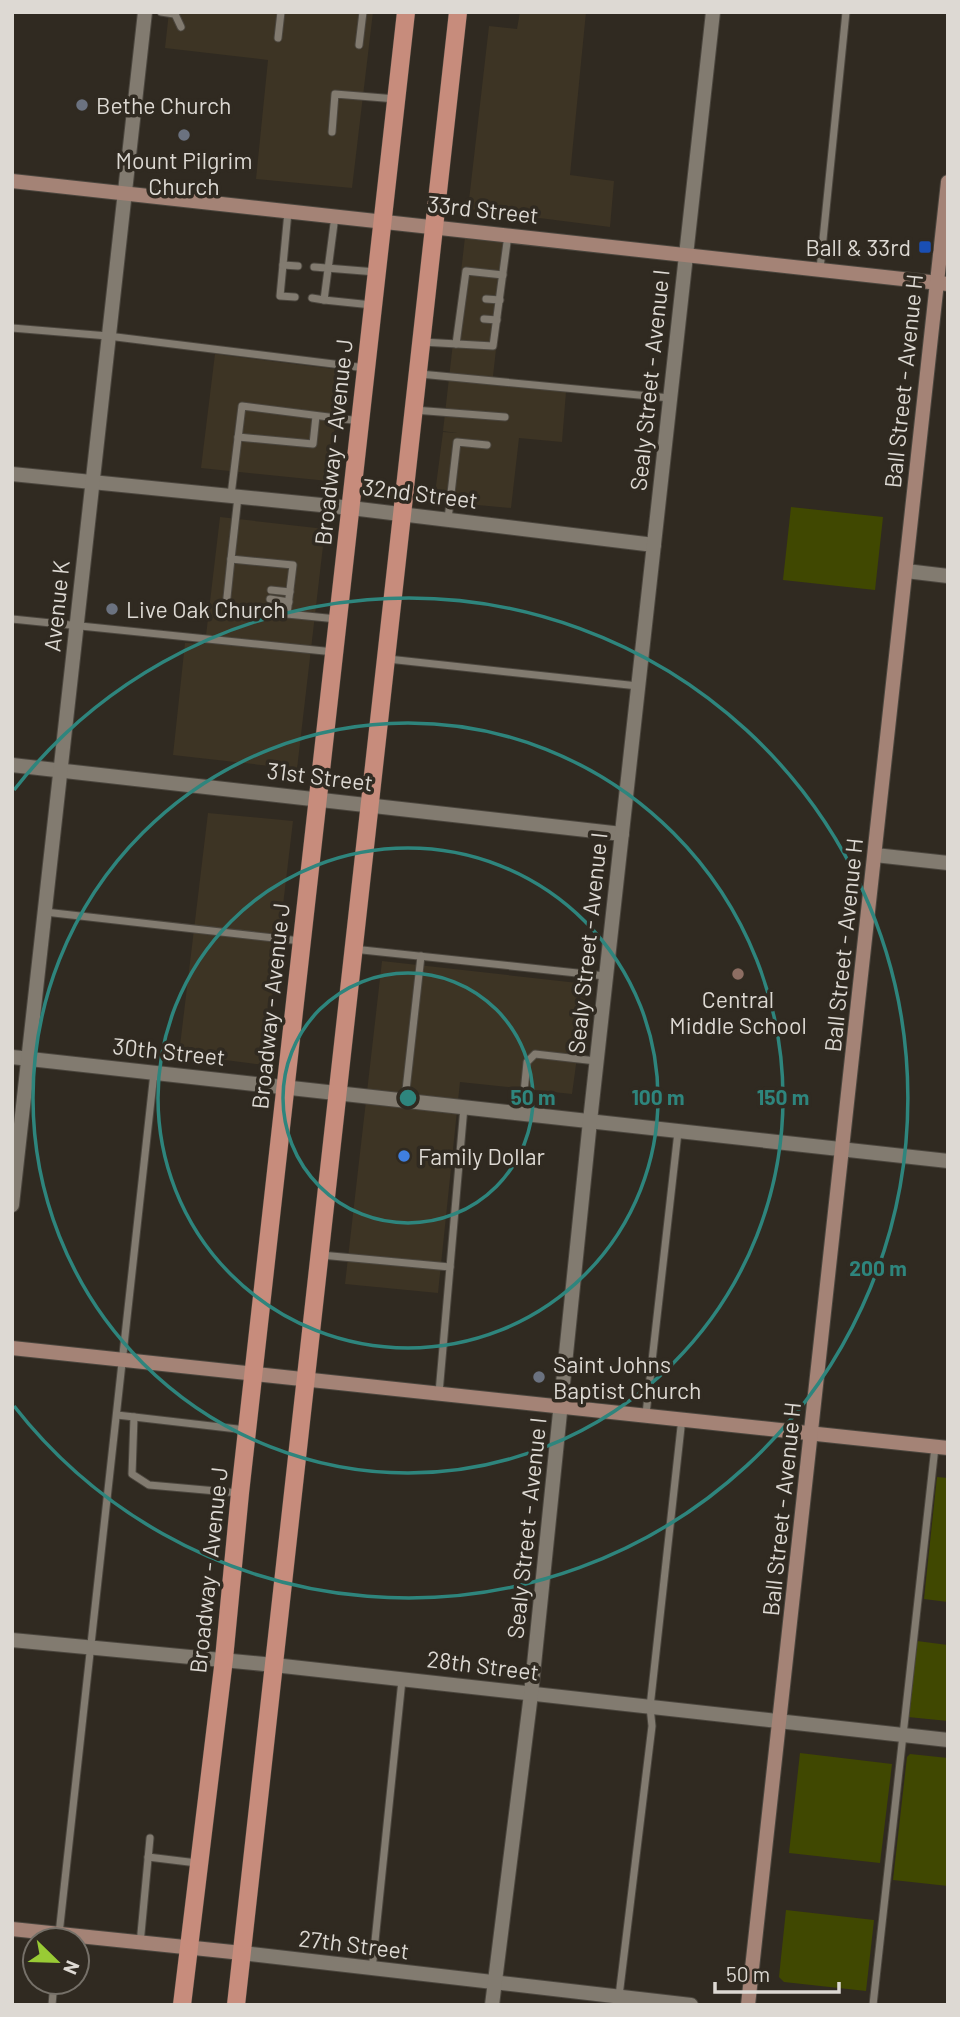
<svg xmlns="http://www.w3.org/2000/svg" width="960" height="2017" font-family="Barlow,sans-serif">
	<style>
		.built { fill: #3d3424 }
		.green { fill: #404801 }
		.lines { fill: none; stroke-linecap: round; stroke-linejoin: round }
		.lane-casing { stroke: #4b463e; stroke-width: 9 }
		.street-casing { stroke: #4b463e; stroke-width: 16 }
		.secondary-casing { stroke: #4b463e; stroke-width: 16 }
		.primary-casing { stroke: #4b463e; stroke-width: 19 }
		.lane { stroke: #827b70; stroke-width: 7 }
		.street { stroke: #827b70; stroke-width: 14 }
		.secondary { stroke: #a48376; stroke-width: 14 }
		.primary { stroke: #c78c7c; stroke-width: 18 }
		.ring { fill: none; stroke: #2e857d; stroke-width: 3.5 }
		.worship-dot { fill: #6b7280; stroke: #302a21; stroke-width: 2.5 }
		.transit-dot { fill: #1a4fb4; stroke: #302a21; stroke-width: 2.5 }
		.education-dot { fill: #8d6e63; stroke: #302a21; stroke-width: 2.5 }
		.shop-dot { fill: #3f7fe0; stroke: #302a21; stroke-width: 2.5 }
		.labels { text-anchor: middle; dominant-baseline: central; stroke-width: 7; stroke-linejoin: round; paint-order: stroke }
		.poi-label { font-size: 23px; fill: #ddd9d3; stroke: #302a21; text-anchor: start }
		.street-label { font-size: 23px; fill: #ddd9d3; stroke: #302a21 }
		.centre { fill: #2e857d; stroke: #302a21; stroke-width: 3.5 }
		.ring-label { font-size: 21px; text-anchor: middle; font-weight: bold; fill: #2e857d; stroke: #302a21; stroke-width: 7; stroke-linejoin: round; paint-order: stroke }
	</style>
	<rect width="100%" height="100%" fill="#302a21"/>
	<g class="built">
		<path d="M169,12h204l-21,176 -96,-9 12,-119 -103,-12z"/>
		<path d="M520,12h66l-16,163 44,6 -4,46 -142,-18 21,-183 28,3z"/>
		<path d="M465,237l43,6 -16,142 74,7 -4,50 -43,-4 -8,70 -77,-7 9,-69 14,1 -14,-2z"/>
		<path d="M215,354l127,16 -14,111 -127,-13z"/>
		<path d="M220,517l105,12 -28,240 -124,-14 12,-112 20,1z"/>
		<path d="M208,813l85,8 -29,244 -85,-11z"/>
		<path d="M382,961l205,23 -15,110 -112,-12 -22,211 -93,-9z"/>
	</g>
	<g class="green">
		<path d="M791,507l92,10 -8,73 -92,-10z"/>
		<path d="M937,1477l11,1v124l-24,-3z"/>
		<path d="M917,1641l31,4v76l-40,-4z"/>
		<path d="M800,1753l92,11 -12,99 -91,-10z"/>
		<path d="M910,1754l38,4v128l-55,-6 14,-123z"/>
		<path d="M786,1910l88,10 -8,71 -82,-9 -5,-5z"/>
	</g>
	<g class="lines">
		<g class="lane-casing">
			<g id="lane">
				<path d="M161,12l13,2"/>
				<path d="M174,12l7,15"/>
				<path d="M278,38l3,-26"/>
				<path d="M359,45l4,-33"/>
				<path d="M332,132l3,-38 61,5"/>
				<path d="M288,212l-8,84 15,1"/>
				<path d="M283,265l15,1"/>
				<path d="M314,267l62,5"/>
				<path d="M820,269l26,-257"/>
				<path d="M312,298l12,2 11,-84"/>
				<path d="M486,299l14,1"/>
				<path d="M324,300l48,5"/>
				<path d="M484,319l13,1"/>
				<path d="M12,328l96,8 258,32"/>
				<path d="M422,342l71,4 15,-111"/>
				<path d="M456,344l10,-73 37,4"/>
				<path d="M420,374l250,24"/>
				<path d="M414,410l91,7"/>
				<path d="M238,437l75,7 3,-28"/>
				<path d="M231,495l11,-89 118,15"/>
				<path d="M238,497l-7,62 62,6 -6,49 50,5"/>
				<path d="M448,519l9,-77 30,3"/>
				<path d="M231,559l-5,48 10,1"/>
				<path d="M271,590l19,2"/>
				<path d="M270,599l19,3"/>
				<path d="M268,612l19,2"/>
				<path d="M12,619l322,33"/>
				<path d="M388,659l250,27"/>
				<path d="M45,912l256,29"/>
				<path d="M353,949l252,27"/>
				<path d="M405,1099l16,-143"/>
				<path d="M522,1113l5,-51 8,-8 61,7"/>
				<path d="M321,1255l129,12"/>
				<path d="M439,1393l25,-286"/>
				<path d="M646,1414l32,-282"/>
				<path d="M117,1415l129,15"/>
				<path d="M134,1417l-2,57 17,11 90,8"/>
				<path d="M148,1857l49,6"/>
				<path d="M59,1934l95,-861"/>
				<path d="M140,1944l10,-106"/>
				<path d="M372,1970l30,-290"/>
				<path d="M619,1996l33,-270 -2,-19 32,-289"/>
				<path d="M52,2005l2,-23"/>
				<path d="M873,2005l62,-558"/>
			</g>
		</g>
		<g class="street-casing">
			<g id="street">
				<path d="M12,474l339,34 303,37"/>
				<path d="M906,571l42,5"/>
				<path d="M12,765l610,69"/>
				<path d="M875,855l73,8"/>
				<path d="M12,1057l936,104"/>
				<path d="M12,1205l133,-1193"/>
				<path d="M12,1640l262,25 674,75"/>
				<path d="M242,1953l449,52"/>
				<path d="M492,2005l39,-311 59,-573 123,-1109"/>
			</g>
		</g>
		<g class="secondary-casing">
			<g id="secondary">
				<path d="M12,181l936,103"/>
				<path d="M12,1348l936,100"/>
				<path d="M12,1929l230,24"/>
				<path d="M748,2005l200,-1823"/>
			</g>
		</g>
		<g class="primary-casing">
			<g id="primary">
				<path d="M182,2005l42,-346 16,-166 166,-1481"/>
				<path d="M236,2005l222,-1993"/>
			</g>
		</g>
		<use href="#lane" class="lane"/>
		<use href="#street" class="street"/>
		<use href="#secondary" class="secondary"/>
		<use href="#primary" class="primary"/>
	</g>
	<g class="ring">
		<circle cx="408" cy="1098" r="125"/>
		<circle cx="408" cy="1098" r="250"/>
		<circle cx="408" cy="1098" r="375"/>
		<path d="M14 790A500 500 0 1 1 14 1406"/>
	</g>
	<g class="worship-dot">
		<circle cx="82" cy="105" r="7"/>
		<circle cx="184" cy="135" r="7"/>
		<circle cx="112" cy="609" r="7"/>
		<circle cx="539" cy="1377" r="7"/>
	</g>
	<rect class="transit-dot" x="918" y="240" width="14" height="14" rx="3.5"/>
	<circle class="education-dot" cx="738" cy="974" r="7"/>
	<circle class="shop-dot" cx="404" cy="1156" r="7"/>
	<g class="labels">
		<g class="poi-label">
			<text x="96" y="105">Bethe Church</text>
			<text x="184" y="160" text-anchor="middle">Mount Pilgrim<tspan x="184" dy="26">Church</tspan></text>
			<text x="911" y="247" text-anchor="end">Ball &amp; 33rd</text>
			<text x="126" y="609">Live Oak Church</text>
			<text x="738" y="999" text-anchor="middle">Central<tspan x="738" dy="26">Middle School</tspan></text>
			<text x="418" y="1156">Family Dollar</text>
			<text x="553" y="1364">Saint Johns<tspan x="553" dy="26">Baptist Church</tspan></text>
		</g>
		<g class="street-label">
			<text transform="translate(483 209) rotate(6)">33rd Street</text>
			<text transform="translate(649 380) rotate(-84)">Sealy Street - Avenue I</text>
			<text transform="translate(903 381) rotate(-84)">Ball Street - Avenue H</text>
			<text transform="translate(333 442) rotate(-84)">Broadway - Avenue J</text>
			<text transform="translate(420 493) rotate(7)">32nd Street</text>
			<text transform="translate(56 606) rotate(-84)">Avenue K</text>
			<text transform="translate(320 776) rotate(7)">31st Street</text>
			<text transform="translate(587 943) rotate(-84)">Sealy Street - Avenue I</text>
			<text transform="translate(843 945) rotate(-84)">Ball Street - Avenue H</text>
			<text transform="translate(270 1006) rotate(-84)">Broadway - Avenue J</text>
			<text transform="translate(169 1051) rotate(6)">30th Street</text>
			<text transform="translate(781 1509) rotate(-84)">Ball Street - Avenue H</text>
			<text transform="translate(526 1528) rotate(-84)">Sealy Street - Avenue I</text>
			<text transform="translate(208 1570) rotate(-84)">Broadway - Avenue J</text>
			<text transform="translate(483 1665) rotate(7)">28th Street</text>
			<text transform="translate(354 1944) rotate(7)">27th Street</text>
		</g>
	</g>
	<circle cx="408" cy="1098" r="10" class="centre"/>
	<g class="ring-label">
		<text x="533" y="1105">50 m</text>
		<text x="658" y="1105">100 m</text>
		<text x="783" y="1105">150 m</text>
		<text x="878" y="1276">200 m</text>
	</g>
	<rect width="960" height="2017" fill="none" stroke="#ddd9d3" stroke-width="28"/>
	<g transform="translate(56 1961) rotate(113)"><circle r="33" fill="#302a21" stroke="#757068" stroke-width="2"/>
	<path d="M0-5L12 26L0 18L-12 26Z" fill="#99cb35"/>
	<text y="-10" font-size="19" font-weight="bold" text-anchor="middle" fill="#ddd9d3">N</text>
	</g>
	<path d="M715 1982v10h124v-10" fill="none" stroke="#ddd9d3" stroke-width="3.5"/>
	<text x="726" y="1982" font-size="21" fill="#ddd9d3" stroke="#302a21" stroke-width="5" paint-order="stroke">50 m</text>
</svg>
